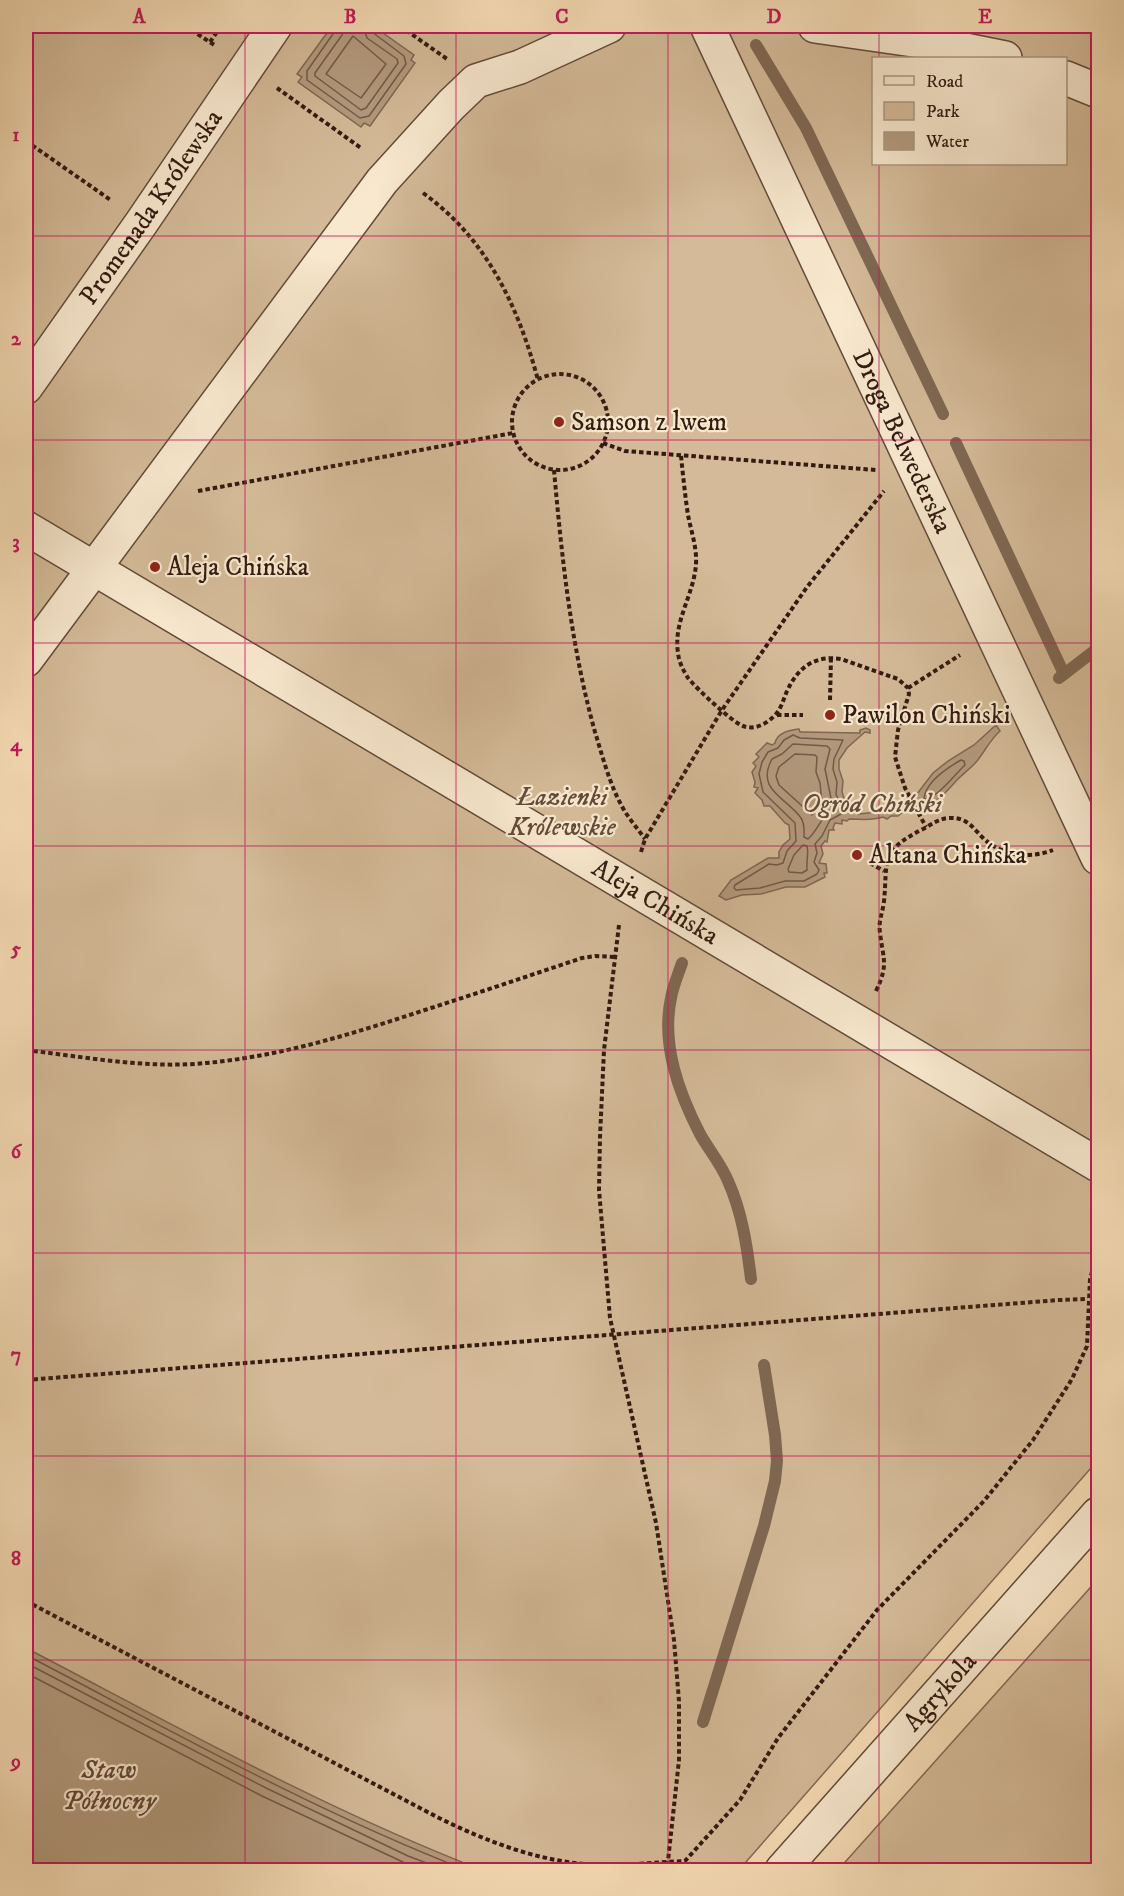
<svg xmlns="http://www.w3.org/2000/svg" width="1124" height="1896" font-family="'IM FELL DW Pica',serif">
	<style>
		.green { fill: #d4ba98; stroke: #836a54; stroke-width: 1.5; fill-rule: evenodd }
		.water { fill: #b39a7d; stroke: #7f6752; stroke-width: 1.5 }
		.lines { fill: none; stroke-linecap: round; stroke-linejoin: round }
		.shore { stroke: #725a47; stroke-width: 1.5 }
		.stream { stroke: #7f6752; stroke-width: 12 }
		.minor-casing { stroke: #634b3a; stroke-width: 36 }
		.path { stroke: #321b11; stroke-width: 4; stroke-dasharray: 4.5 3; stroke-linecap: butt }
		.minor { stroke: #f8e8ce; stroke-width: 33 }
		.grid { fill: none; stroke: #c2185b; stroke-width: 1.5; stroke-opacity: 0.55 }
		.poi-dot { fill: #8f2418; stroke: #f8e8ce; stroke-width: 2 }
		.labels { text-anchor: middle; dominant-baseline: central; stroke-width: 4.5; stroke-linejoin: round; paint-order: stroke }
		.street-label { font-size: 26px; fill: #321b11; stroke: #f8e8ce }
		.poi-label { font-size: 26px; fill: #321b11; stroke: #f8e8ce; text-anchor: start }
		.park-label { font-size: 26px; font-style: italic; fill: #634b3a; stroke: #f8e8ce }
		.water-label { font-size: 27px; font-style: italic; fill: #5f4737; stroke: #f8e8ce }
		.neatline { fill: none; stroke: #c2185b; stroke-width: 2 }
		.grid-label { font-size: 20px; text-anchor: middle; font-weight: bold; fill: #c2185b }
	</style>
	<rect width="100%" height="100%" fill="#f5dbb4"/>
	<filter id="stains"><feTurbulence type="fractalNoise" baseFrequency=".00333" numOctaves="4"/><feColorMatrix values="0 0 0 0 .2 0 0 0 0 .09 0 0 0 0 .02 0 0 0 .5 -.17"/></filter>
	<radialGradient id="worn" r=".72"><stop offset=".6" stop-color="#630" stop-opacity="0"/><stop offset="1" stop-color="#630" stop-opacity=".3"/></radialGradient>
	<g class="green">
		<path d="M26,26h1072v1434l-359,410h-713zM874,58h192v106h-192z"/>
		<path d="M1098,1579v291h-260z"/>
	</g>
	<g class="water">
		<path d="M332,26h41l41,29 -3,5 4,3 -45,63 -6,-3 -3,4 -63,-45 4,-5 -5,-3z"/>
		<path d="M996,725l4,6c-10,9 -15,20 -23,30 -6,7 -14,13 -20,19 -11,12 -31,37 -53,31l-6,5h-7l-4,3 -4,-2c-12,4 -21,2 -34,2l-2,2 -5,-1v4l-7,-1 -2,5 1,2h-5l-2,12 -2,-1 -4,5 2,8 -4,9 7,1 1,9h-3l1,4 -20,10h-19l-25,7 -19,1 -16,5 -7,-4 12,-16 37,-22h11v-6l4,-7 7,-6 -1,-14 -4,-2 -15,-17h-6l-2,-6 -7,-7 3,-5 -4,-1 1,-5 -3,-10 4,-6 -3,-3 6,-6 -3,-3 11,-11 5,2 3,-2c2,-10 14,-13 24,-14l1,3h2l58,1v-3l6,-2 4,2v3l-5,-1 -18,16 -8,12v9l4,12 -1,11 7,21 4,-2 5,3 20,-2 20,-4 5,-7 2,5 12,-12 16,-21 15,-12 26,-16z"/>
		<path d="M26,1648c150,78 298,161 456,222h-456z"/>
	</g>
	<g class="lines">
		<g class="shore">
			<path d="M336,26l-1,5 -28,40v9l53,38 9,-2 37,-52 -2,-8 -32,-24 -2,-6"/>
			<path d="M344,26l-2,9 -27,38v3l46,34 5,-2 32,-45 -1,-4 -30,-21 -4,-12"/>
			<path d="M353,36l33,28 -25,34 -35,-24z"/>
			<path d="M793,735l7,3 43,2 -9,19 -1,10 4,13 -1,12 7,19 -13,7 -8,16 -7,8 2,9 -3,9 5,8 -2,4 -13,7h-19l-25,7 -24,2 -2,-2 1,-3 34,-21 8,1 6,-2 4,-12 9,-10 -1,-18 -32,-31 -4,-18 3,-12 6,-10 10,-4 6,-8z"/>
			<path d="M793,744l34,2 3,3 -5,20 8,39c-12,9 -15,22 -25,31l-4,-2c0,-6 1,-13 -3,-19 -14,-20 -46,-28 -29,-59l10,-5z"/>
			<path d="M795,754l20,1 2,2 -1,15 4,11 2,21 -10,11 -33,-30 -3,-9 3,-9z"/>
			<path d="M961,760l3,1 1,4c-10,9 -28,34 -41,34 1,-16 23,-31 37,-39z"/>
			<path d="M803,845l4,1c2,8 -1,15 0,24l-5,3 -13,-1 -1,-3 6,-14z"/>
			<path d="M26,1655c144,75 288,156 440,215"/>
			<path d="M26,1663l240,125 142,68 37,14"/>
			<path d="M26,1673l236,123 158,74"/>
		</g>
		<g class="stream">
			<path d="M756,45l50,83 137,286"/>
			<path d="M956,443l108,231"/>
			<path d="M1059,678l39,-30"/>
			<path d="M682,963c-4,12 -9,23 -11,35 -10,47 8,95 29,136 9,16 21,30 28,47 14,31 19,65 23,98"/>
			<path d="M703,1722l61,-196 11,-45 2,-20 -2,-26 -11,-70"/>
		</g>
		<g class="minor-casing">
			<g id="minor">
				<path id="s1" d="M707,26l391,832"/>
				<path d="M815,26l105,15 85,17"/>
				<path d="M1066,78l32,13"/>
				<path id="s2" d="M26,387l116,-165 133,-196"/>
				<path id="s3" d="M26,528l1072,637"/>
				<path d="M26,660l356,-479 69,-76 25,-24 44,-14 89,-41"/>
				<path id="s4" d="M782,1870l316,-356"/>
			</g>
		</g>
		<g class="path">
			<path d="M185,26l31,20"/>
			<path d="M400,26l47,33"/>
			<path d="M26,36l6,-10"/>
			<path d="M210,42l11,-16"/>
			<path d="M277,88l84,60"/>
			<path d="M26,141l86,60"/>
			<path d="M423,193c64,46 95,113 115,187"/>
			<circle cx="560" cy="422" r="48"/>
			<path d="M603,443l22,8 251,19"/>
			<path d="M681,456c2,19 4,39 7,59 3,16 9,32 8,49 -2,31 -23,57 -18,89 1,9 5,17 10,25 8,10 44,44 55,48 11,4 21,-1 29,-8 9,-7 11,-18 15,-27 11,-24 28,-36 54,-32l57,20 10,9 1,6 -11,36 -3,27 10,31 21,39"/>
			<path d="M554,470c8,89 17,176 41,262 8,26 15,54 29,78 6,10 14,19 21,29"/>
			<path d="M198,491l315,-58"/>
			<path d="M908,688l52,-33"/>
			<path d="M830,700l1,-43"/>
			<path d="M777,715h26"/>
			<path d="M857,715l44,1"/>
			<path d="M641,852l4,-13 77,-129 85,-123 77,-96"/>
			<path d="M870,863l14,8"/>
			<path d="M619,925l-15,125 -4,87 -1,53 11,128 46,205 18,117 5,61v59l-12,110"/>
			<path d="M876,991c13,-27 7,-32 4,-58 -2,-12 3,-21 4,-32 4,-40 -5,-49 37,-71 10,-5 18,-12 29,-12 17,-1 24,11 34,21 19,17 46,20 69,11"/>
			<path d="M26,1050c59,7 121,19 180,13 78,-7 152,-31 225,-55 50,-16 100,-33 151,-50l13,-2 20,1"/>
			<path d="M26,1380l1033,-80 29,-1"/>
			<path d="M26,1601l413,217c55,27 114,49 177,47 23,-1 46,-3 69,-4l55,-61 38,-62 99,-128 107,-109 49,-61 39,-61 15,-33 3,-67 8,-28"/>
		</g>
		<use href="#minor" class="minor"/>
	</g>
	<path class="grid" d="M245,26v1844M456,26v1844M668,26v1844M879,26v32M879,164v1706M26,236h1072M26,440h1072M26,643h1072M26,846h1072M26,1050h1072M26,1253h1072M26,1456h1072M26,1660h1072"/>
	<g class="poi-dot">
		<circle cx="559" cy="422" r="6"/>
		<circle cx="155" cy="567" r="6"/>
		<circle cx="830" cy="715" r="6"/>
		<circle cx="857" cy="855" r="6"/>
	</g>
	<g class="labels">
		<g class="street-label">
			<text stroke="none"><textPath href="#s2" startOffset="219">Promenada Królewska</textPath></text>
			<text stroke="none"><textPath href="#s1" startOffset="459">Droga Belwederska</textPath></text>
			<text stroke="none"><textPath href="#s3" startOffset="732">Aleja Chińska</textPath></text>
			<text stroke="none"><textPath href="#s4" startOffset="238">Agrykola</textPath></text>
		</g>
		<g class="poi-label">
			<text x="571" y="422">Samson z lwem</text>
			<text x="167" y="567">Aleja Chińska</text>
			<text x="842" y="715">Pawilon Chiński</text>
			<text x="869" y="855">Altana Chińska</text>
		</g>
		<g class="park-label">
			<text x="562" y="797">Łazienki<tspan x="562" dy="30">Królewskie</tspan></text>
			<text x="872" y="804">Ogród Chiński</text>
		</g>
		<g class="water-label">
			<text x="109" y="1770">Staw<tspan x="109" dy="31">Północny</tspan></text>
		</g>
	</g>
	<rect width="1124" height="1896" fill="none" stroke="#f5dbb4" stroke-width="66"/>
	<rect x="872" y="57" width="195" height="108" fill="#f8e8ce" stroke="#a99682" stroke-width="1.5"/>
	<rect x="884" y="76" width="30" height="9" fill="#f8e8ce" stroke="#a99682" stroke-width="1.5"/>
	<text x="926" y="87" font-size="18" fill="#321b11">Road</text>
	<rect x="884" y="102" width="30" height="18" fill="#d4ba98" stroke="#a99682" stroke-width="1.5"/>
	<text x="926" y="117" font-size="18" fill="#321b11">Park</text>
	<rect x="884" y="132" width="30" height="18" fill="#b39a7d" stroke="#a99682" stroke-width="1.5"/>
	<text x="926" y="147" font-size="18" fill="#321b11">Water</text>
	<rect x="33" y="33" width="1058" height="1830" class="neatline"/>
	<g class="grid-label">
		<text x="139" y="23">A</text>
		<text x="350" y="23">B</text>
		<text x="562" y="23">C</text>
		<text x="774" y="23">D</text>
		<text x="985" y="23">E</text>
		<text x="16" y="141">1</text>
		<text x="16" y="345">2</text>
		<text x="16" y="548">3</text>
		<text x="16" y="751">4</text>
		<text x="16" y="955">5</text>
		<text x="16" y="1158">6</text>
		<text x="16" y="1361">7</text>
		<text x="16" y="1565">8</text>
		<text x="16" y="1768">9</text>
	</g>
	<rect width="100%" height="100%" filter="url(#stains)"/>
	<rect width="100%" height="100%" fill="url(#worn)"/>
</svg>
